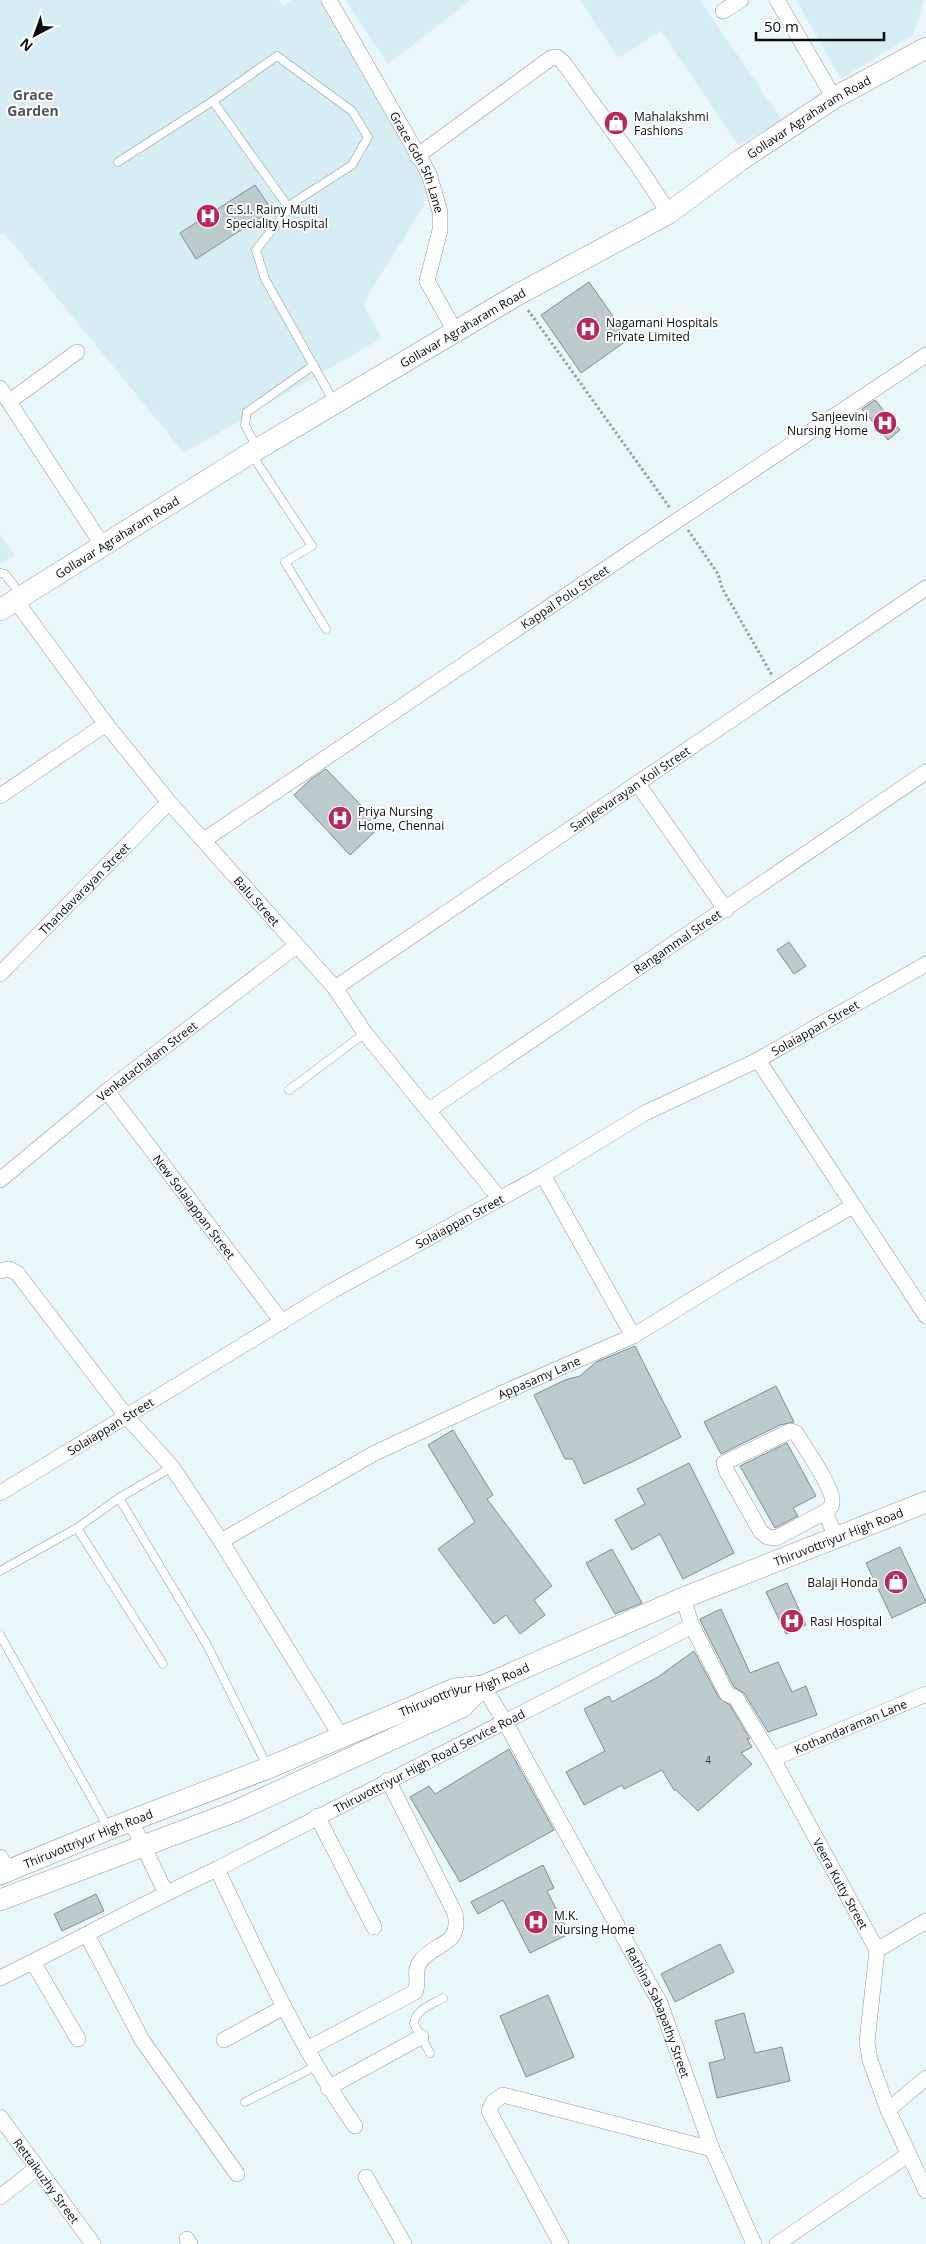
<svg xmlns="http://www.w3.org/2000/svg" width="926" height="2244" font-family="'Open Sans',sans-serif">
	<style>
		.built { fill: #d6edf3 }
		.building { fill: #bdcbce; stroke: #818d91 }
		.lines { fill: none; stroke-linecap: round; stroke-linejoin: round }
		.lane-casing { stroke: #8b989b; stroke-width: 9 }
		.street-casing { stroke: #8b989b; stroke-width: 16 }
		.secondary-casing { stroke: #8b989b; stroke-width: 22 }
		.path { stroke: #97a2a5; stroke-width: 3; stroke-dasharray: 2.5 2.5; stroke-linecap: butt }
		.lane { stroke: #fff; stroke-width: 8 }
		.street { stroke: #fff; stroke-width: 15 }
		.secondary { stroke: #fff; stroke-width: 21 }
		.labels { text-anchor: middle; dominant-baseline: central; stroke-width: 4; stroke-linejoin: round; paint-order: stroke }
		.number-label { font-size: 10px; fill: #353c3e }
		.poi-label { font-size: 12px; fill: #080d0e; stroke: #fff; text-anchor: start }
		.street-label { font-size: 12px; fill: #080d0e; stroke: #fff }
		.neighbourhood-label { font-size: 14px; font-weight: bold; fill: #4a5659; stroke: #fff }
	</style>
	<rect width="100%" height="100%" fill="#e9f7fb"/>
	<g class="built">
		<path d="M0,0h279l5,6 8,-6h28l103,181 1,24 -61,99 19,34 -198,115 -180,-220 -4,2z"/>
		<path d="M345,0h126l-83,64z"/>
		<path d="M580,0h120l82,120 -44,25 -77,-114 -43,27z"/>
		<path d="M796,0h128l-11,35 -72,44z"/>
		<path d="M0,535l15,20 -15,10z"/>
	</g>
	<g class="building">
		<path d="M255,185l17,25 -76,49 -16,-26z"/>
		<path d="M589,282l40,57 -48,34 -40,-58z"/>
		<path d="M875,400l25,30 -12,10 -26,-31z"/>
		<path d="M326,769l55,57 -31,29 -56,-60 17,-16z"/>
		<path d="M789,942l17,24 -12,8 -17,-24z"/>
		<path d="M635,1346l46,91 -47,24 -50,23 -11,-25h-8l-31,-64 31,-15 15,-4 16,-14z"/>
		<path d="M776,1386l18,36 -14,3 -59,29 -17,-32z"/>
		<path d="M453,1430l40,65 -6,4 65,87 -18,14 11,15 -25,19 -14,-19 -12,9 -56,-75 37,-27 -47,-77z"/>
		<path d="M787,1443l29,53 -23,12 5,8 -23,12 -35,-62z"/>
		<path d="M689,1463l45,90 -51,26 -23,-45 -28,16 -17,-30 30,-16 -8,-15z"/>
		<path d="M900,1547l26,55 -34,16 -26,-55z"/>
		<path d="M612,1549l30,54 -27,11 -29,-51z"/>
		<path d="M787,1583l19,42 -20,9 -20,-42z"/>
		<path d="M721,1609l29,64 28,-11 14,30 14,-6 11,29 -49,17 -24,-39 -10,-6 -33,-65 -1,-3z"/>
		<path d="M694,1651l25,47 11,7 20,34h-3l5,8 -11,6 11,11 -54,47 -22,-21h-2l-12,-20 -38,19 -2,-4 -38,20 -18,-33 39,-21 -21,-42 25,-13 3,6 46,-25z"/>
		<path d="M509,1749l45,81 -94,52 -50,-85 19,-11 6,8z"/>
		<path d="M543,1865l11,23 -7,3 22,43 -39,19 -27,-53 -25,14 -7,-12z"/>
		<path d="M96,1894l8,17 -42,20 -8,-17z"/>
		<path d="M720,1944l14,28 -59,30 -14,-28z"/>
		<path d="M548,1995l26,62 -48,20 -26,-61z"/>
		<path d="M744,2013l11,40 27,-6 8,34 -73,17 -8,-35 16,-4 -10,-38z"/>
	</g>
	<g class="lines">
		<g class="lane-casing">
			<g id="lane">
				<path d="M213,101l76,107"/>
				<path d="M118,162l95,-61 64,-45 75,55 16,26 -16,28 -59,38 -37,47 9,29 69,123"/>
				<path d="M257,448l-12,-23 2,-13 67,-47"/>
				<path d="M252,455l60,91 -27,16 41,67"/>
				<path d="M0,573l5,1 17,22"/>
				<path d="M289,1090l76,-57"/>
				<path d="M119,1498l88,147 61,123"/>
				<path d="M77,1528l86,136"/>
				<path d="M0,1571l77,-43 42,-30 53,-31"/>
				<path d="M0,1635l108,192"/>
				<path d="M430,2053l-16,-29c0,-14 19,-20 29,-26"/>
				<path d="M245,2102l71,-36"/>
			</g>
		</g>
		<g class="street-casing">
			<g id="street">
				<path id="s1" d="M329,0l100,174 11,38v18l-13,51 29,52"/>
				<path d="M777,0l57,98"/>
				<path d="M723,11l18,-11"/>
				<path d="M417,156l134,-98 6,-1 6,5 75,104 31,47"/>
				<path d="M0,388l103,158"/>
				<path d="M10,401l67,-49"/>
				<path id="s2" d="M16,601l90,123 63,78 166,186 30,45 135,166"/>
				<path d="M637,783l89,127"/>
				<path d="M0,796l106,-72"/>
				<path id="s3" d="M204,840l474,-320 248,-165"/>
				<path id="s4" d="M0,974l169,-172"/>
				<path id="s5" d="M335,988l591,-400"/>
				<path d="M758,1060l168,256"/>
				<path id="s6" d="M107,1091l175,231"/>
				<path id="s7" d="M429,1110l497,-338"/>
				<path d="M543,1175l90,161"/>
				<path id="s8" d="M0,1180l107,-89 189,-145"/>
				<path d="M0,1271l9,-2 8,4 110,144 45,50 49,74 121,197"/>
				<path id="s9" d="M0,1493l332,-202 211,-116 102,-62 113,-53 168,-96"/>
				<path d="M825,1512c3,-3 7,-4 7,-9 3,-14 -28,-56 -36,-70l-5,-2 -7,3 -60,29 2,7 35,62 7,5 8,1 49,-26 11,25"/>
				<path id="s10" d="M221,1541l152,-87 134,-63 126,-55 99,-61 121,-69"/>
				<path id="s11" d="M683,1598l9,28 35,68 9,4 37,61 104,191 -10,92 3,18 18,50 38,81"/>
				<path id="s12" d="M483,1686l21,34 156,283 52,146 42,95"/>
				<path id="s13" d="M773,1759l153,-65"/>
				<path d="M317,1816l57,111"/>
				<path d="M131,1821l35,72"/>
				<path d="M0,1857l9,14"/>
				<path d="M217,1869c42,88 82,177 138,257"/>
				<path d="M87,1935l55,105 95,134"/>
				<path d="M877,1950l49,-29"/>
				<path d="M33,1962l45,77"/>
				<path id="s14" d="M0,1978c73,-36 144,-75 217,-109l475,-243"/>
				<path d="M224,2040l60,-33"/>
				<path d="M307,2049l108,-57c5,-10 -2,-21 5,-30 15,-21 42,-15 35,-49l-67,-133"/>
				<path d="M328,2088l93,-51"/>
				<path d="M888,2110l38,-32"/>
				<path id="s15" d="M0,2117l93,127"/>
				<path d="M366,2177l38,67"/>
				<path d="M0,2197l37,-29"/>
				<path d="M187,2239l3,5"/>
				<path d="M561,2244l-72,-133 4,-9 10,-7 209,54"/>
				<path d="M777,2244l131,-89"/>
			</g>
		</g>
		<g class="secondary-casing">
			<g id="secondary">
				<path id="s16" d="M0,610l251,-157 266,-158 152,-82 70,-52 95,-63 92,-50"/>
				<path id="s17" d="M0,1874l109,-45 159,-61 187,-79 28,-3 200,-88 243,-96"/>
				<path d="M0,1900l236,-89 226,-104 21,-21"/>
			</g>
		</g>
		<g class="path">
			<path d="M528,310l142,198"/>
			<path d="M688,530l30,44 4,14 50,87"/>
		</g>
		<use href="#lane" class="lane"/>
		<use href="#street" class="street"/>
		<use href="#secondary" class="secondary"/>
	</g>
	<defs>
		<g id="shop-disc" transform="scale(1.25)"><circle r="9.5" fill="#b8295b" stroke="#fff"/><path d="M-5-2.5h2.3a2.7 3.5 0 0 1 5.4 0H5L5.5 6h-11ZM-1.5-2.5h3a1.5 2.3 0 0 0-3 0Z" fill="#fff"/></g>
		<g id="hospital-disc" transform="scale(1.25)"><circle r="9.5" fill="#b8295b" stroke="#fff"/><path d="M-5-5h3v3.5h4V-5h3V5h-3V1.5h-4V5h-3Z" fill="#fff"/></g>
	</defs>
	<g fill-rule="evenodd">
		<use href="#shop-disc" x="616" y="123"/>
		<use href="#hospital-disc" x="208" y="216"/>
		<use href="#hospital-disc" x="588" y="329"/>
		<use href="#hospital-disc" x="885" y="423"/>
		<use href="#hospital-disc" x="340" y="818"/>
		<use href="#shop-disc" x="896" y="1582"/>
		<use href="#hospital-disc" x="792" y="1621"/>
		<use href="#hospital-disc" x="536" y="1922"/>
	</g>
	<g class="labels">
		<g class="number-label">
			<text x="708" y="1760">4</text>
		</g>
		<g class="poi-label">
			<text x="634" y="116">Mahalakshmi<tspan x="634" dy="14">Fashions</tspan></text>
			<text x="226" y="209">C.S.I. Rainy Multi<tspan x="226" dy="14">Speciality Hospital</tspan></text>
			<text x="606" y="322">Nagamani Hospitals<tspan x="606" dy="14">Private Limited</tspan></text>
			<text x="868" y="416" text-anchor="end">Sanjeevini<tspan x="868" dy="14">Nursing Home</tspan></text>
			<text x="358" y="811">Priya Nursing<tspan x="358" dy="14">Home, Chennai</tspan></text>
			<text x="878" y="1582" text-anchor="end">Balaji Honda</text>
			<text x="810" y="1621">Rasi Hospital</text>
			<text x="554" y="1915">M.K.<tspan x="554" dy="14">Nursing Home</tspan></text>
		</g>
		<g class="street-label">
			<text stroke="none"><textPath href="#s16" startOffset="948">Gollavar Agraharam Road</textPath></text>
			<text stroke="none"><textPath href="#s1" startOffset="185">Grace Gdn 5th Lane</textPath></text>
			<text stroke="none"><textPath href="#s16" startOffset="542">Gollavar Agraharam Road</textPath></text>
			<text stroke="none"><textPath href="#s16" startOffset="138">Gollavar Agraharam Road</textPath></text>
			<text stroke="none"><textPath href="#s3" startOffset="435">Kappal Polu Street</textPath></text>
			<text stroke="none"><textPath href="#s5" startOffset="356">Sanjeevarayan Koil Street</textPath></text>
			<text stroke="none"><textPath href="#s4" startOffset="120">Thandavarayan Street</textPath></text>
			<text stroke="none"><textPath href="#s2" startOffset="385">Balu Street</textPath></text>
			<text stroke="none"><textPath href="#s7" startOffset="300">Rangammal Street</textPath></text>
			<text stroke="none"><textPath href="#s9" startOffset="939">Solaiappan Street</textPath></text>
			<text stroke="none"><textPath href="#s8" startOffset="189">Venkatachalam Street</textPath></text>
			<text stroke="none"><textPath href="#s6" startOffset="145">New Solaiappan Street</textPath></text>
			<text stroke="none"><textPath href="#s9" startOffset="534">Solaiappan Street</textPath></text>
			<text stroke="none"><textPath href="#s10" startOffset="358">Appasamy Lane</textPath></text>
			<text stroke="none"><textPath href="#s9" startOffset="129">Solaiappan Street</textPath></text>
			<text stroke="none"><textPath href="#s17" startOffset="905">Thiruvottriyur High Road</textPath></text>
			<text stroke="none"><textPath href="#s17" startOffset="500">Thiruvottriyur High Road</textPath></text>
			<text stroke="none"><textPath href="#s13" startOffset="84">Kothandaraman Lane</textPath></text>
			<text stroke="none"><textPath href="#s14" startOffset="481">Thiruvottriyur High Road Service Road</textPath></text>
			<text stroke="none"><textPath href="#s17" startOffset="95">Thiruvottriyur High Road</textPath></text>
			<text stroke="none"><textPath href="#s11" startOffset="329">Veera Kutty Street</textPath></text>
			<text stroke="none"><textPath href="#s12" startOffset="371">Rathina Sabapathy Street</textPath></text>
			<text stroke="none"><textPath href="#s15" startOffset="79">Rettaikuzhy Street</textPath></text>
		</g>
		<g class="neighbourhood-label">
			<text x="33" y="94">Grace<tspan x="33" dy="16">Garden</tspan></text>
		</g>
	</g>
	<g transform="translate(35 35) rotate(221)" stroke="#ffffff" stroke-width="4" paint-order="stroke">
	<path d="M0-4L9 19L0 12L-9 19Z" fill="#080d0e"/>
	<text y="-8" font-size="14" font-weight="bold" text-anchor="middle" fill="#080d0e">N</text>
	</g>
	<path d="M756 32v8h128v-8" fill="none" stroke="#080d0e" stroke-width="2.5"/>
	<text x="764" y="32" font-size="15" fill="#080d0e" stroke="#ffffff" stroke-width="4" paint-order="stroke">50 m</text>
</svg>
